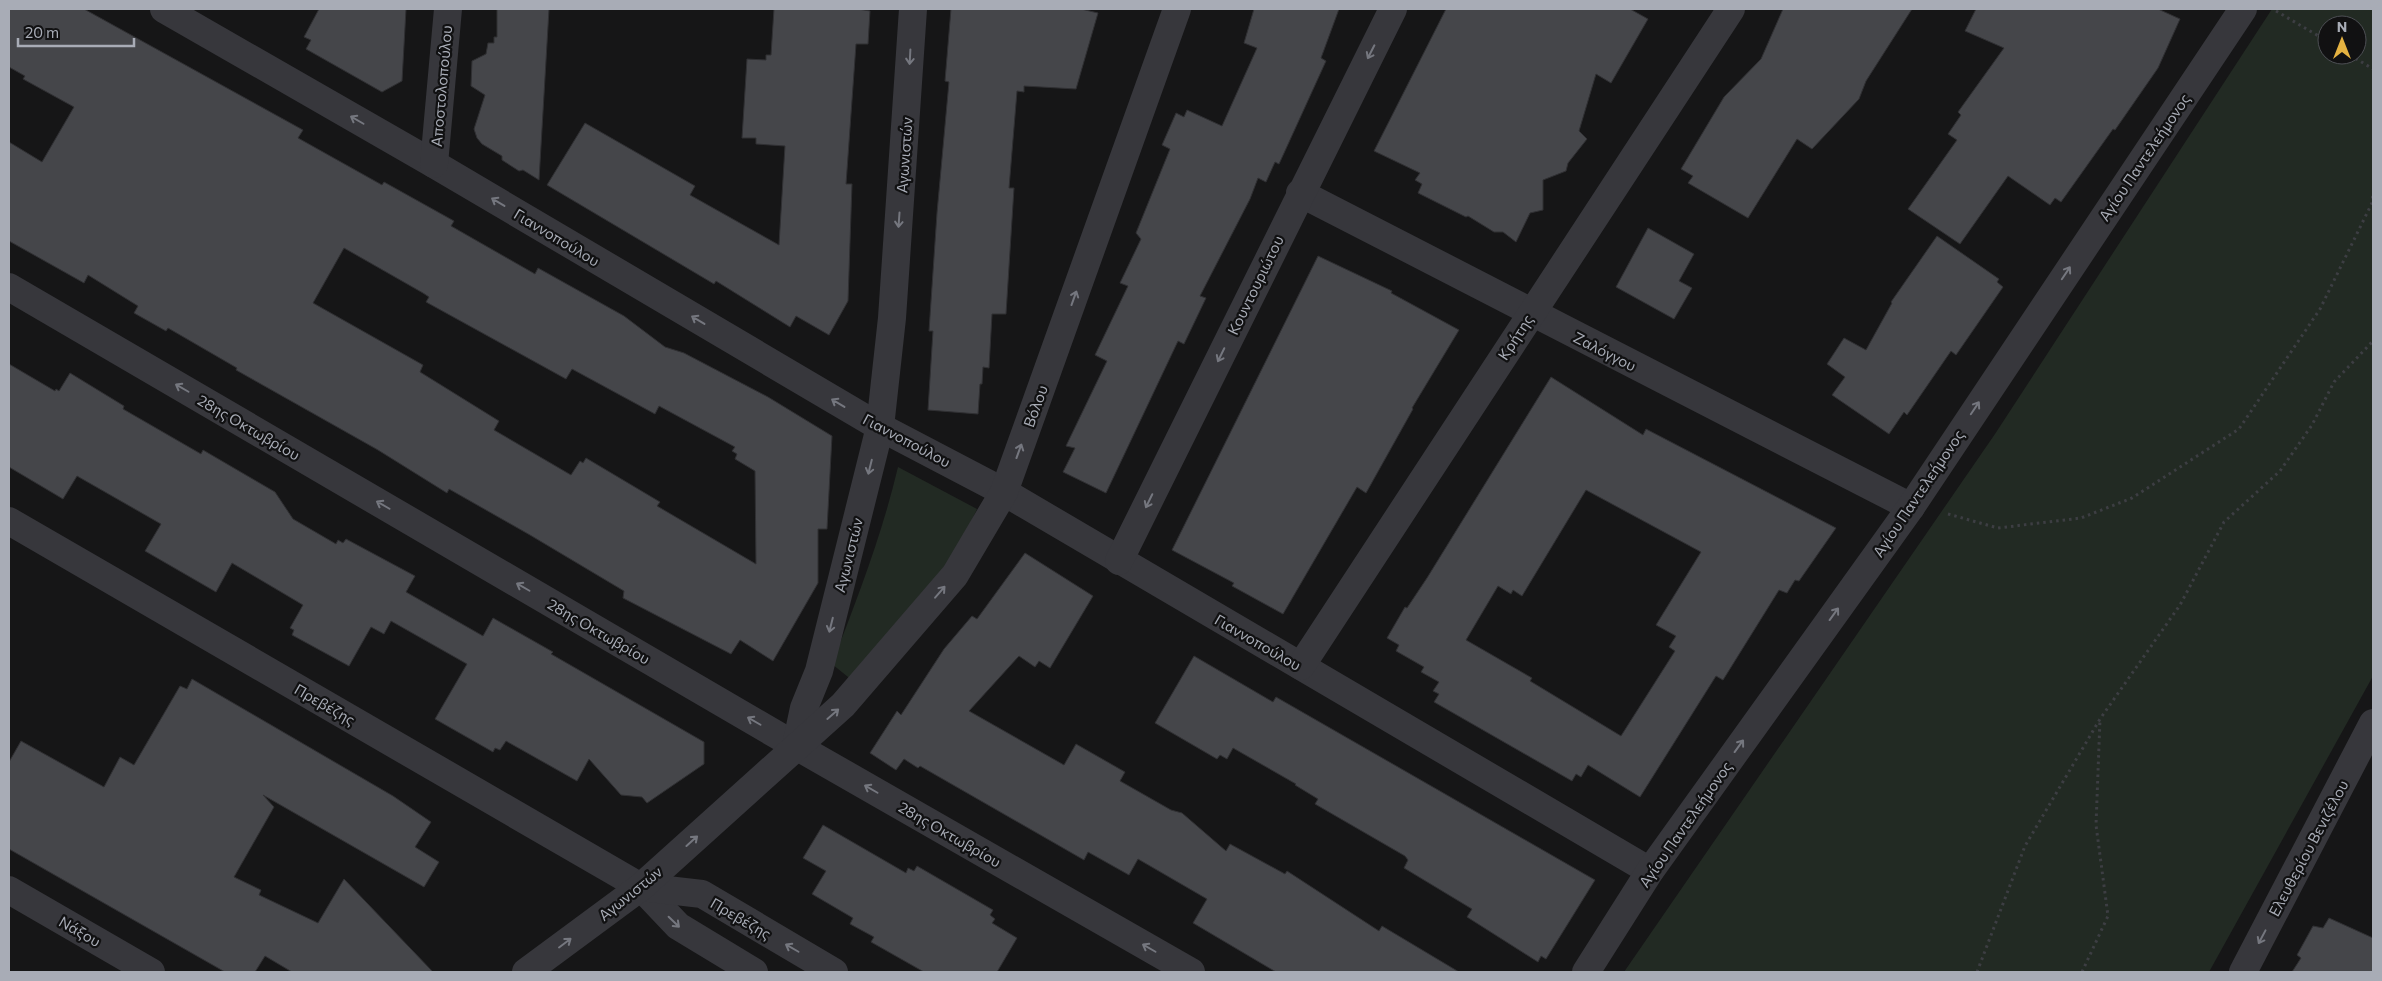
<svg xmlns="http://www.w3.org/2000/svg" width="2382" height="981" font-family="Commissioner,sans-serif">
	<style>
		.green { fill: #222a23; fill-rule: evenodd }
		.building { fill: #45464a; stroke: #303033; fill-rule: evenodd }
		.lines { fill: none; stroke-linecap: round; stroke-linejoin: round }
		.path { stroke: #3d3e43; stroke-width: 3; stroke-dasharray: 2.5 4; stroke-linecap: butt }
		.minor { stroke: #37373c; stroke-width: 28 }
		.oneway { stroke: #75777f }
		.labels { text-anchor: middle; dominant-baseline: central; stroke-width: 4.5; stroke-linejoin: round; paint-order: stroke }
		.street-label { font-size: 15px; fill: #a8acb6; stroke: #111112 }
	</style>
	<rect width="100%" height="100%" fill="#161617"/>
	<g class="green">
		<path d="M2272,9h101v667l-164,296h-585l371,-538zM2327,25h30v30h-30z"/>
		<path d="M898,467l79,42 -20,42 -104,130 -21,-17c25,-65 50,-129 66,-197z"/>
	</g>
	<g class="building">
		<path d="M9,9h75l219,121 -5,8 84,47 2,-3 70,39 -3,5 84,48 3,-6 86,48 41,31 19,6 84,44 64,39 -5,93h-9v54l-45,78 -33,-21 -9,14 -108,-56 1,-7 -94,-56 -81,-46 -2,4 -69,-43 -142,-80 1,-2 -69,-40 -2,3 -32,-18 4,-7 -50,-31 -4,8 -75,-42v-99l33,20 32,-55 -51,-28 2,-3 -16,-9zM344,248l79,45 6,4 -3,5 140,77 6,-10 83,45 4,-8 76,41 -3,4 5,3 -2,5 20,12 1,93 -99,-58 3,-4 -74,-44 -3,5 -3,-2 -9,14 -77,-45 5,-9 -79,-49 3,-7 -110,-62z"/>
		<path d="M319,9h87l-4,72 -20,11 -76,-43 5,-9 -7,-3z"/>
		<path d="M497,9h52l-10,171 -16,-10 -4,1 -17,-11v-4l-20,-12 -5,-6 -3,-9 11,-34 -14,-9 1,-25 14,-7 2,-11h6v-6h3z"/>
		<path d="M774,9h84l12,2 -2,33h-12l-10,140h6l-4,117 -19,34 -33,-19 -6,11 -74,-46 -2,3 -167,-99 38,-62 110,63 -5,9 89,50 6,-99 -29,-2v-6h-14l5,-79 19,1v-5h5z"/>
		<path d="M951,9h130l17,4 -22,76 -52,-3v6l-7,-1 -8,97h5l-8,126h-14l-3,54 -6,-1 -1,17h-2l-2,30 -50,-4 5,-79h-4l8,-118 12,-131 -4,-1z"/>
		<path d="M1254,9h85l-18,49 5,3 -47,103 -4,-2 -9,20 -8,-4 -8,21 -50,97 6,2 -22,46 -6,-3 -72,152 -43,-21 12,-24 -9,-2 41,-85 -12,-6 33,-69 -8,-3 21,-44 -5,-6 34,-84 -8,-4 14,-32 8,4 3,-7 35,16 35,-78 -13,-5z"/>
		<path d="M1446,9h184l18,10 -37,64 -15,-9 -17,57 8,8 -19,24 -2,8 -23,9v30l-13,3 -14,29 -13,-10h-9l-26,-16 -2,1 -48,-24 4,-9 -7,-4 5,-7 -46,-22z"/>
		<path d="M1783,9h129l-46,72 -7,18 -47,50 -15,-10 -49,79 -60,-35 5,-7 -12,-7 43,-72 37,-38z"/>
		<path d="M1976,9h182l22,10 -22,49 -43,62 -2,-1 -52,73 -6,-4 -5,7 -42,-29 -48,68 -52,-35 49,-69 -9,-6 13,-19 -3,-3 46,-64 -39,-17z"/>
		<path d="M1648,228l46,26 -15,27 13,7 -18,31 -58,-32z"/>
		<path d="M1937,236l62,43 -2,3 6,5 -47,68 -5,-4 -44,64 -3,-3 -15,22 -57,-39 13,-18 -18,-13 17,-26 22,12 26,-47 -1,-1z"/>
		<path d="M1318,256l74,35 -1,2 68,37 -47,78 1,1 -47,84 -9,-6 -74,127 -51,-28 2,-3 -62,-33z"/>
		<path d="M9,364l46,27 1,-2 3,2 11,-18 54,33 -1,3 78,45 2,-4 72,42 18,27 43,25 2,-4 5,3 3,-4 69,37 -9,16 77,44 10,-18 60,34 -2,2 153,88v22l-57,39 -5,-6 -21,-2 -32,-36 -12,22 -71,-40 -6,9 -5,-2 -2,4 -58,-33 32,-55 -76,-43 -7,13 -13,-7 -22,39 -57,-31 2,-5 -4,-2 13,-23 -71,-42 -16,29 -71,-41 16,-27 -84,-48 -14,23 -54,-32z"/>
		<path d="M1551,377l92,58 3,-6 190,99 -37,53 -4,-1 -8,13 -8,-3 -56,90 -7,-4 -76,121 -52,-32 -7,12 -5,-3 -4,7 -138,-79 5,-8 -6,-3 6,-9 -18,-10 3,-5 -28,-16 3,-6 -12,-7 18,-31 2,1 20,-30zM1586,490l115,62 -45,73 20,11 -7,11 6,4 -54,85 -91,-55 2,-3 -66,-38 32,-54 13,8 2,-4 9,6z"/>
		<path d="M1025,553l68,43 -43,72 -11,-7 -4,6 -16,-11 -50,55 95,54 12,-21 49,28 -5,9 51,29 11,3 44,38 4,-7 55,30 2,-3 92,60 3,-5 77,46h-183l-83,-49 14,-24 -69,-40 -9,16 -41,-23 -4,8 -164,-94 -2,2 -14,-9 -8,11 -26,-17 27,-42 4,4 43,-66 28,-33 5,3z"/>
		<path d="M1194,656l79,46 3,-5 319,183 -49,79 -5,-3 -3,6 -71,-45 5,-8 -68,-41 4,-8 -3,-4 -90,-52 3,-5 -23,-14 1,-1 -63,-36 -6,11 -7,-4 -3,4 -62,-36z"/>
		<path d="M192,679l201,117 38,26 -16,25 24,15 -15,25 -161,-92 11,12 -40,70 27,13 -2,5 59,28 26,-44 89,93h-141l-27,-16 -10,16h-30l-216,-123v-87l12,-21 83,46 16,-30 14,8 46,-79 7,3z"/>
		<path d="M823,825l83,48 2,-5 6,3 3,-5 76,44 -3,5 5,4 -3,4 25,15 -20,34h-73l-53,-30 3,-5 -24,-13 3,-6 -41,-24 14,-23 -23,-13z"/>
		<path d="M2329,918l44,20v34h-81l9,-14 -4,-3 16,-29 10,2z"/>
	</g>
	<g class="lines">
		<g class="path">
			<path d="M2276,11l51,30"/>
			<path d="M2350,55l23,14"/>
			<path d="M1948,514l50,14 83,-10 51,-20 107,-69 81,-120 52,-106 1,-9"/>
			<path d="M1977,972l48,-126 75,-127 80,-114 44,-83 56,-51 32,-46 22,-43 39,-41"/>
			<path d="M2082,972l26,-56 -12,-91 4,-106"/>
		</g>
		<g class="minor">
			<path d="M164,9l270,155 446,263 124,65 646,379"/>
			<path d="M434,164l14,-155"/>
			<path d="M1300,193l611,314"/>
			<path d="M9,287l787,459 395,226"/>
			<path d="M9,521l632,366 37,39 76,46"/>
			<path d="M1119,561l274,-552"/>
			<path d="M1301,666l430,-657"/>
			<path d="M796,746l8,-38 15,-37 61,-244 12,-109 21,-309"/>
			<path d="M641,887l61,7 132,78"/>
			<path d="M9,890l142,82"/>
			<path d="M526,972l115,-85 202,-182 112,-130 49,-83 173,-483"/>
			<path d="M1586,972l64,-101 261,-364 332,-498"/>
			<path d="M2243,972l130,-249"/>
		</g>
	</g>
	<defs><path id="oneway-shaft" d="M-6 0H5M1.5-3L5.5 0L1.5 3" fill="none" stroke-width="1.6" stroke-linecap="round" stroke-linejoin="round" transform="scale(1.25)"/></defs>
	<g class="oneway">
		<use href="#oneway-shaft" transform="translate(1371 52) rotate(117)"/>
		<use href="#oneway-shaft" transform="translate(910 57) rotate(93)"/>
		<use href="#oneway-shaft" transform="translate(357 120) rotate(-150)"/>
		<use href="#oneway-shaft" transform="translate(498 202) rotate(-149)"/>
		<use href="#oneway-shaft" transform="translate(899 220) rotate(94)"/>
		<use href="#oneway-shaft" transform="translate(2066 273) rotate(-56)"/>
		<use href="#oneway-shaft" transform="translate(1074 298) rotate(-70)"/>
		<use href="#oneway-shaft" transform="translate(698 320) rotate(-149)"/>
		<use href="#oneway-shaft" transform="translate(1221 355) rotate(116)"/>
		<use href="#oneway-shaft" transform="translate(182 388) rotate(-150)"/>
		<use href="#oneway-shaft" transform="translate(838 403) rotate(-149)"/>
		<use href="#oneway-shaft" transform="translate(1975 408) rotate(-56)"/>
		<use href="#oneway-shaft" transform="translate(1019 451) rotate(-70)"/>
		<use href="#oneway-shaft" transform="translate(870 467) rotate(104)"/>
		<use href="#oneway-shaft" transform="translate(1149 501) rotate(116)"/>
		<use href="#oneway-shaft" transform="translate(383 505) rotate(-150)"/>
		<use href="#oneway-shaft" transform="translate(523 587) rotate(-150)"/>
		<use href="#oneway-shaft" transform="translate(940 592) rotate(-49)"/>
		<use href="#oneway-shaft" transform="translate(1834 614) rotate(-54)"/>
		<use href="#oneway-shaft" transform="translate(831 625) rotate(104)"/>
		<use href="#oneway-shaft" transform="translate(833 714) rotate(-41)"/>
		<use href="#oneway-shaft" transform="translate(754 721) rotate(-150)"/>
		<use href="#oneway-shaft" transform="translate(1739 746) rotate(-54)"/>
		<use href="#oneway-shaft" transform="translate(871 789) rotate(-150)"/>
		<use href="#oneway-shaft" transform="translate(692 841) rotate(-42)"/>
		<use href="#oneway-shaft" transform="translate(674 922) rotate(44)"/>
		<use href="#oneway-shaft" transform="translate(2262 937) rotate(118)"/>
		<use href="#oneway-shaft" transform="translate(565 943) rotate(-37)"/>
		<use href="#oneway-shaft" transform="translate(792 948) rotate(-150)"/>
		<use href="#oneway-shaft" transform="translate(1149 948) rotate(-150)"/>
	</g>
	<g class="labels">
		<g class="street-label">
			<text transform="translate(441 86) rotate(-85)">Αποστολοπούλου</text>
			<text transform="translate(904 155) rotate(-86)">Αγωνιστών</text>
			<text transform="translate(2144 157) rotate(-56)">Αγίου Παντελεήμονος</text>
			<text transform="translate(557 237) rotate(31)">Γιαννοπούλου</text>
			<text transform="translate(1255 285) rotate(-64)">Κουντουριώτου</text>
			<text transform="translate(1515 337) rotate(-57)">Κρήτης</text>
			<text transform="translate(1605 351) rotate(27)">Ζαλόγγου</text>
			<text transform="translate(1035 406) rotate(-70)">Βόλου</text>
			<text transform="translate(249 427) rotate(30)">28ης Οκτωβρίου</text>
			<text transform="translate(907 440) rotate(28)">Γιαννοπούλου</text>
			<text transform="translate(1918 493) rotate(-56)">Αγίου Παντελεήμονος</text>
			<text transform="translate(848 555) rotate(-76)">Αγωνιστών</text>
			<text transform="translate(599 631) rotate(30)">28ης Οκτωβρίου</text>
			<text transform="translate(1258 642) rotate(30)">Γιαννοπούλου</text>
			<text transform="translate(325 704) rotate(30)">Πρεβέζης</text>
			<text transform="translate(1685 824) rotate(-55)">Αγίου Παντελεήμονος</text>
			<text transform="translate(950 834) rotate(30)">28ης Οκτωβρίου</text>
			<text transform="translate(2308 848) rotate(-62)">Ελευθερίου Βενιζέλου</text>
			<text transform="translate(630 893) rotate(-39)">Αγωνιστών</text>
			<text transform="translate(741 918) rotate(30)">Πρεβέζης</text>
			<text transform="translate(80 931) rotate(30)">Νάξου</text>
		</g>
	</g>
	<rect width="2382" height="981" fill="none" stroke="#a8acb6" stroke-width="20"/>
	<g transform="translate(2342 40)"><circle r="24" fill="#111112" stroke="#4d4f54"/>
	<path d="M0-4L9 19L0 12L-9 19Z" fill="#e4b241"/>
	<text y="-8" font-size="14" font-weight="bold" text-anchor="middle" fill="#a8acb6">N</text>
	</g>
	<path d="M18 38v8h116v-8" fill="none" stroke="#a8acb6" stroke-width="2.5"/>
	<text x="25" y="38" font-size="15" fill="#a8acb6" stroke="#111112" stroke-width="4" paint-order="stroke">20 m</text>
</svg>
